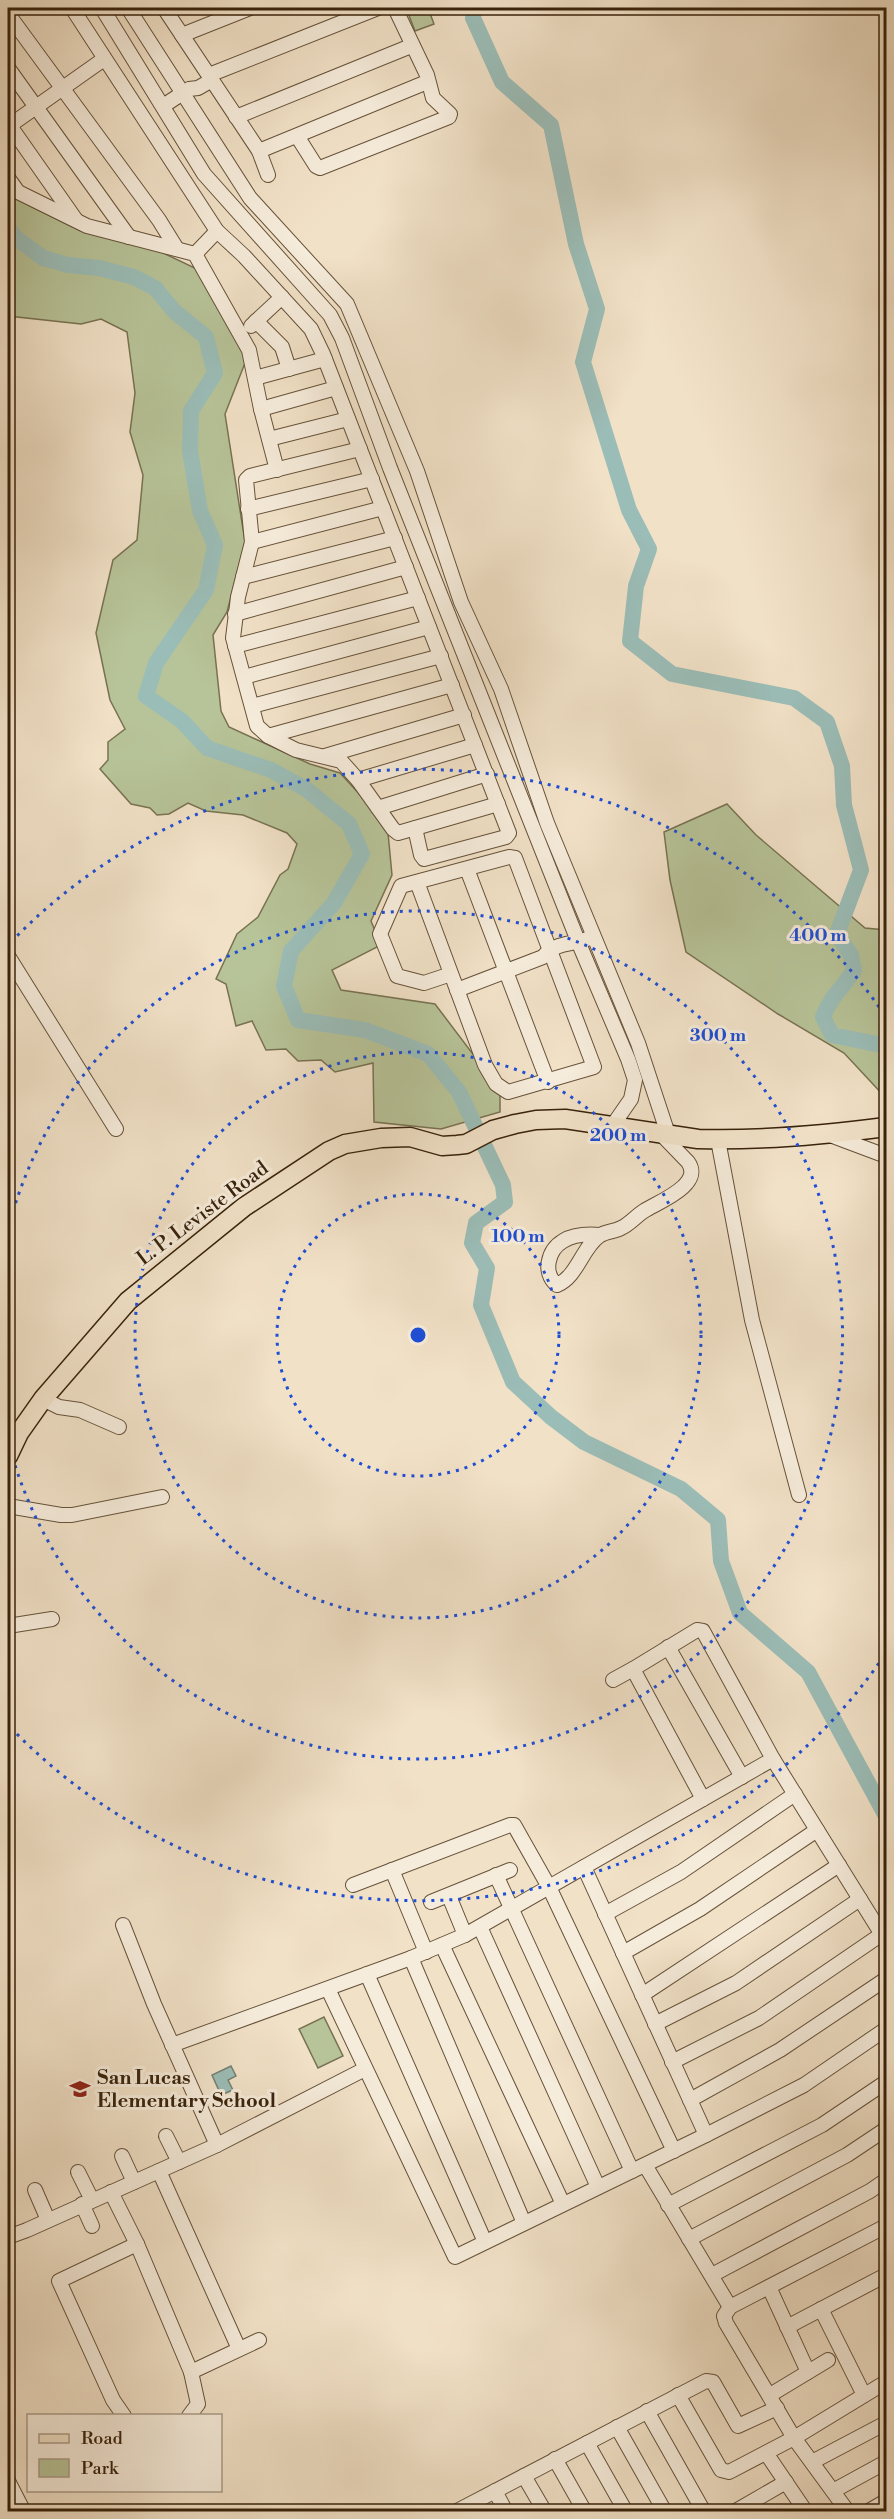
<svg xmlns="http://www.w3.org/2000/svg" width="894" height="2519" font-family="'Libre Bodoni',serif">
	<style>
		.green { fill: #b7c398; stroke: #787252; stroke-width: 1.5 }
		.water { fill: #9bbdb7; stroke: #737f72; stroke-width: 1.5 }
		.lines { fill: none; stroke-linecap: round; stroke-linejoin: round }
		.river { stroke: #9bbdb7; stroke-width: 16 }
		.minor-casing { stroke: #66523a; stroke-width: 16 }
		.major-casing { stroke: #38220b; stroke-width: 21 }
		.minor { stroke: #f6ecdb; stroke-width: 14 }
		.major { stroke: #f1e1c7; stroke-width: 18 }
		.ring { fill: none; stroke: #1d4ed8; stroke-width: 3; stroke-dasharray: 3 6 }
		.labels { text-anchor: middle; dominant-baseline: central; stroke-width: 6; stroke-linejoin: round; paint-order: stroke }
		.street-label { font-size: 20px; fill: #38220b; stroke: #f6ecdb }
		.poi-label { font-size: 20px; font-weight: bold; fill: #38220b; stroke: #f6ecdb; text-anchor: start }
		.centre { fill: #1d4ed8; stroke: #f6ecdb; stroke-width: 3 }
		.ring-label { font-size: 18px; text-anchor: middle; font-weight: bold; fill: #1d4ed8; stroke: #f6ecdb; stroke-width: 6; stroke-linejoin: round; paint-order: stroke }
	</style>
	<rect width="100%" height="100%" fill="#f1e1c7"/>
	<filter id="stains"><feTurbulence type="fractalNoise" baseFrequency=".00333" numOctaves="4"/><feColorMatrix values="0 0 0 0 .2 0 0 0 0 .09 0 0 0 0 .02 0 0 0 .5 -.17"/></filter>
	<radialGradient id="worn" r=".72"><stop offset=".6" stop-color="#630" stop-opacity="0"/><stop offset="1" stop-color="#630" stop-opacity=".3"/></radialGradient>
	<g class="green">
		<path d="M406,8h22l6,16 -19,7z"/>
		<path d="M8,195l71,35 80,21 40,19 44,81 2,12 -20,51 20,128 -18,70 -14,23 8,76 8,16 81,37 30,9 23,25 25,35 4,42 -21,46 10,24 -49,25 9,20 94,14 65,86v22l-59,17 -67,-7 -1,-59 -38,9 -14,-12 -23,1 -12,-12 -20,1 -14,-29 -16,5 -10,-42 -10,-5 21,-45 21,-17 22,-42 8,-6 9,-25 -10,-11 -44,-18 -37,-4 -18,-8 -19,11 -12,1 -7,-7 -19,-4 -31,-35 8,-9v-18l17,-13 -15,-29 -14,-67 17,-73 24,-20 6,-65 -13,-43 5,-39 -8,-61 -26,-13 -20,5 -73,-8z"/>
		<path d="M727,804l29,31 109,93 21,2v168l-42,-45 -66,-39 -92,-62 -16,-72 -6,-48z"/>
		<path d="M324,2017l19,39 -25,12 -19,-39z"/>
	</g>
	<path class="water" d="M231,2066l5,10 -8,4 5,10 -12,5 -9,-20z"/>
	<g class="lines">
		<g class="river">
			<path d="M474,8l-1,10 29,64 49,43 25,119 21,65 -14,53 46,148 20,39 -13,37 -6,55 42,33 122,24 33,24 15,44 2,39 17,65 -24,64 14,21 3,15c-11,18 -24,27 -31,47l9,18 54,11"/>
			<path d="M8,228l8,10 27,20 25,7 31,3 35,9 21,11 19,23 32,26 9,36 -24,38 -1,40 10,60 15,34 -9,45 -50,73 -10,33 36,25 25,27 64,22 35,19 43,35 13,30 -28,49 -43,48 -7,35 14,34 67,10 63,24 31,38 44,93 2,17 -29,21 -4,20 15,25 -6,37 32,77 38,35 33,25 97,47 37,31 3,41 19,52 68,59 78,144"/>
		</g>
		<g class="minor-casing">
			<g id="minor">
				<path d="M72,8l145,223 27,25 67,73 12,25 186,479 -3,4 -82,22 -3,-4 -6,-27"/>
				<path d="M102,8l102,166 126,141 12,23 48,130 190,478 48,113 7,21 -4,19 -18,26"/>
				<path d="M128,8l122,190 97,106 70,167 44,131 40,87 46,134 91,220 30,91"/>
				<path d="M164,8l95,143 9,24"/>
				<path d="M8,14l151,206 18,29"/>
				<path d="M182,35l68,-27"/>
				<path d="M8,68l121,169"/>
				<path d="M209,75l169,-67"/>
				<path d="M163,106l26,-17 9,-1 14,-8"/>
				<path d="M236,117l175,-71"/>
				<path d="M8,123l68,97"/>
				<path d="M9,126l95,-67"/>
				<path d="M297,136l19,30 4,2 129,-51 1,-3 -17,-16 -6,-23 -32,-67"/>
				<path d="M259,151l168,-69"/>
				<path d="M8,178l10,14 69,34 108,28 54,96 12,59 16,61"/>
				<path d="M195,254l22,-23"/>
				<path d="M256,321l26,26 7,22"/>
				<path d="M251,326l31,-29"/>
				<path d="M255,378l70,-19"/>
				<path d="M261,409l75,-21"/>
				<path d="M269,439l79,-20"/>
				<path d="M360,449l-110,27 -4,4 6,62 -14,55 -5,41 24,88 11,10 28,14 45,11 17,19 35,49 5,4 100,-29"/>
				<path d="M248,509l124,-30"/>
				<path d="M252,542l131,-34"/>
				<path d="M243,577l152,-39"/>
				<path d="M235,614l171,-47"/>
				<path d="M235,646l183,-48"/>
				<path d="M244,677l185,-50"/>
				<path d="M252,706l189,-50"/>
				<path d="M268,736l184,-51"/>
				<path d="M325,756l139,-41"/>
				<path d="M358,780l117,-35"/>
				<path d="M378,808l109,-34"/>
				<path d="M467,869l81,213"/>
				<path d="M417,882l68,183 11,19 12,8 86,-25 -79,-209 -6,-1 -108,29 -21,48 17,42 27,7 27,-9"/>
				<path d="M8,956l108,173"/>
				<path d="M457,990l86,-33c12,-15 28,-12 44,-18"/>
				<path d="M830,1135l56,21"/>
				<path d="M718,1140l34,180 47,175"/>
				<path d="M600,1235c-12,-1 -26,-1 -37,6 -15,9 -21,32 -6,44 20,-8 25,-37 42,-49 7,-5 15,-4 22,-8 8,-3 15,-12 23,-17 14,-9 60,-26 44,-49l-29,-30"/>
				<path d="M43,1399l16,8 21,3 39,17"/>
				<path d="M8,1506l53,9h11l90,-18"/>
				<path d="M8,1626l44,-7"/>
				<path d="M668,1647l74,130"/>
				<path d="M613,1680l20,-11"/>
				<path d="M703,1799l-70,-130 64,-39 6,1 70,128"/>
				<path d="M584,1867l122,268"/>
				<path d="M392,1870l34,82"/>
				<path d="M496,1875l136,296"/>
				<path d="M353,1885l157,-60h4l35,62 125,264"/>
				<path d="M449,1896l16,39"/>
				<path d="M431,1902l79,-32"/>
				<path d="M605,1914l76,-42 114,-78"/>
				<path d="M123,1925l31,79 63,141"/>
				<path d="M480,1927l118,260"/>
				<path d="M442,1945l121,259"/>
				<path d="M623,1953l77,-44 117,-79"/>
				<path d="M411,1958l113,265"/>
				<path d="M367,1974l118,268"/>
				<path d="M328,1989l127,268 251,-122 98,-50 82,-56"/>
				<path d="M642,1995l197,-130"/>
				<path d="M655,2024l81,-41 124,-84"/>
				<path d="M172,2045l239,-87 54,-23 308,-176 113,182"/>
				<path d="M672,2062l87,-44 123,-84"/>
				<path d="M690,2100l90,-50 106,-71"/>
				<path d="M166,2136l13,26"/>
				<path d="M122,2156l12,26"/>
				<path d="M645,2165l85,142"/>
				<path d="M159,2171l80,178"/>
				<path d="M78,2172l14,28"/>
				<path d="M35,2190l13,30"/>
				<path d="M111,2192l26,52 54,128 7,32 -9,12"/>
				<path d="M82,2204l10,22"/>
				<path d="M668,2205l154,-80 64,-43"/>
				<path d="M8,2237l19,-7 190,-85 148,-76"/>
				<path d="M689,2239l158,-84 39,-26"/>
				<path d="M712,2275l158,-84 16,-11"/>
				<path d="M769,2287l39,85"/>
				<path d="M821,2309l43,86"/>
				<path d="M787,2327l99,-52"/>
				<path d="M191,2372l68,-32"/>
				<path d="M678,2395l43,75 8,2 65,-34 92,-56"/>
				<path d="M770,2395l58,-35"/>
				<path d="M647,2411l57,101"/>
				<path d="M124,2416l-11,-16 -54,-119 78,-37"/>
				<path d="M617,2427l48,85"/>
				<path d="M587,2443l39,69"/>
				<path d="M766,2453l40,59"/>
				<path d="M555,2459l30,53"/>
				<path d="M812,2462l74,-39"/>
				<path d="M524,2476l21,36"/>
				<path d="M8,2481l16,31"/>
				<path d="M495,2491l11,21"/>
				<path d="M833,2491l53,-29"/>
				<path d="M455,2512l251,-131 7,1 25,44 39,-18"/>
				<path d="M734,2512l52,-30"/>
				<path d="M848,2512l-54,-74 -68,-115 -2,-7 6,-9 156,-81"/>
				<path d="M867,2512l19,-11"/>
			</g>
		</g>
		<g class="major-casing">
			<path id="major" d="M8,1456l11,-23 24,-34 85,-98 116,-94 85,-56 16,-7 36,-6 29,-1 32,9 15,-1 9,-1 27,-14 22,-6 21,-4 29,-1 133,20c64,2 126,-4 188,-12"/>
		</g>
		<use href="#minor" class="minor"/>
		<use href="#major" class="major"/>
	</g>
	<g class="ring">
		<circle cx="418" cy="1335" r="141"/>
		<circle cx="418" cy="1335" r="283"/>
		<path d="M8 1229A424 424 0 1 1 8 1441"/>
		<path d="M884 1656A566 566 0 0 1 11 1728M11 942A566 566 0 0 1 884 1014"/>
	</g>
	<defs>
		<g id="school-bare" transform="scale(1.62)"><path d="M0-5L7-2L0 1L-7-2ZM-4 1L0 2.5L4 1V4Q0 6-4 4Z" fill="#8f2418" stroke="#f6ecdb" stroke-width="2.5" paint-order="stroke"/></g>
	</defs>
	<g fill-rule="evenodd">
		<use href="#school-bare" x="80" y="2089"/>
	</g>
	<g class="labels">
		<g class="street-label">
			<text transform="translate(203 1214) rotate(-37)">L. P. Leviste Road</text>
		</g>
		<g class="poi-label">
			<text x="97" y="2078">San Lucas<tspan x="97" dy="23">Elementary School</tspan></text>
		</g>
	</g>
	<circle cx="418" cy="1335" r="9" class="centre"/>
	<g class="ring-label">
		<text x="818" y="941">400 m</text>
		<text x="718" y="1041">300 m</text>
		<text x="618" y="1141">200 m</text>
		<text x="518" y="1242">100 m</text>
	</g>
	<rect width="894" height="2519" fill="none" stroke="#f1e1c7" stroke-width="30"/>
	<rect x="9" y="9" width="876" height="2501" fill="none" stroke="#38220b" stroke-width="3"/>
	<rect x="15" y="15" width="864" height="2489" fill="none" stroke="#38220b" stroke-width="1.5"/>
	<rect x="27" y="2414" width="195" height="78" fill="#f6ecdb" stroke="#aa9b88" stroke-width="1.5"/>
	<rect x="39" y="2434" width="30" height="9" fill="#f1e1c7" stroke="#aa9b88" stroke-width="1.5"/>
	<text x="81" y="2444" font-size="18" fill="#38220b">Road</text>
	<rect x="39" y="2459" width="30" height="18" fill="#b7c398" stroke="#aa9b88" stroke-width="1.5"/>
	<text x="81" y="2474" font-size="18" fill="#38220b">Park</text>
	<rect width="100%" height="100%" filter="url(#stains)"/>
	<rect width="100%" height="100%" fill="url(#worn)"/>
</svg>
